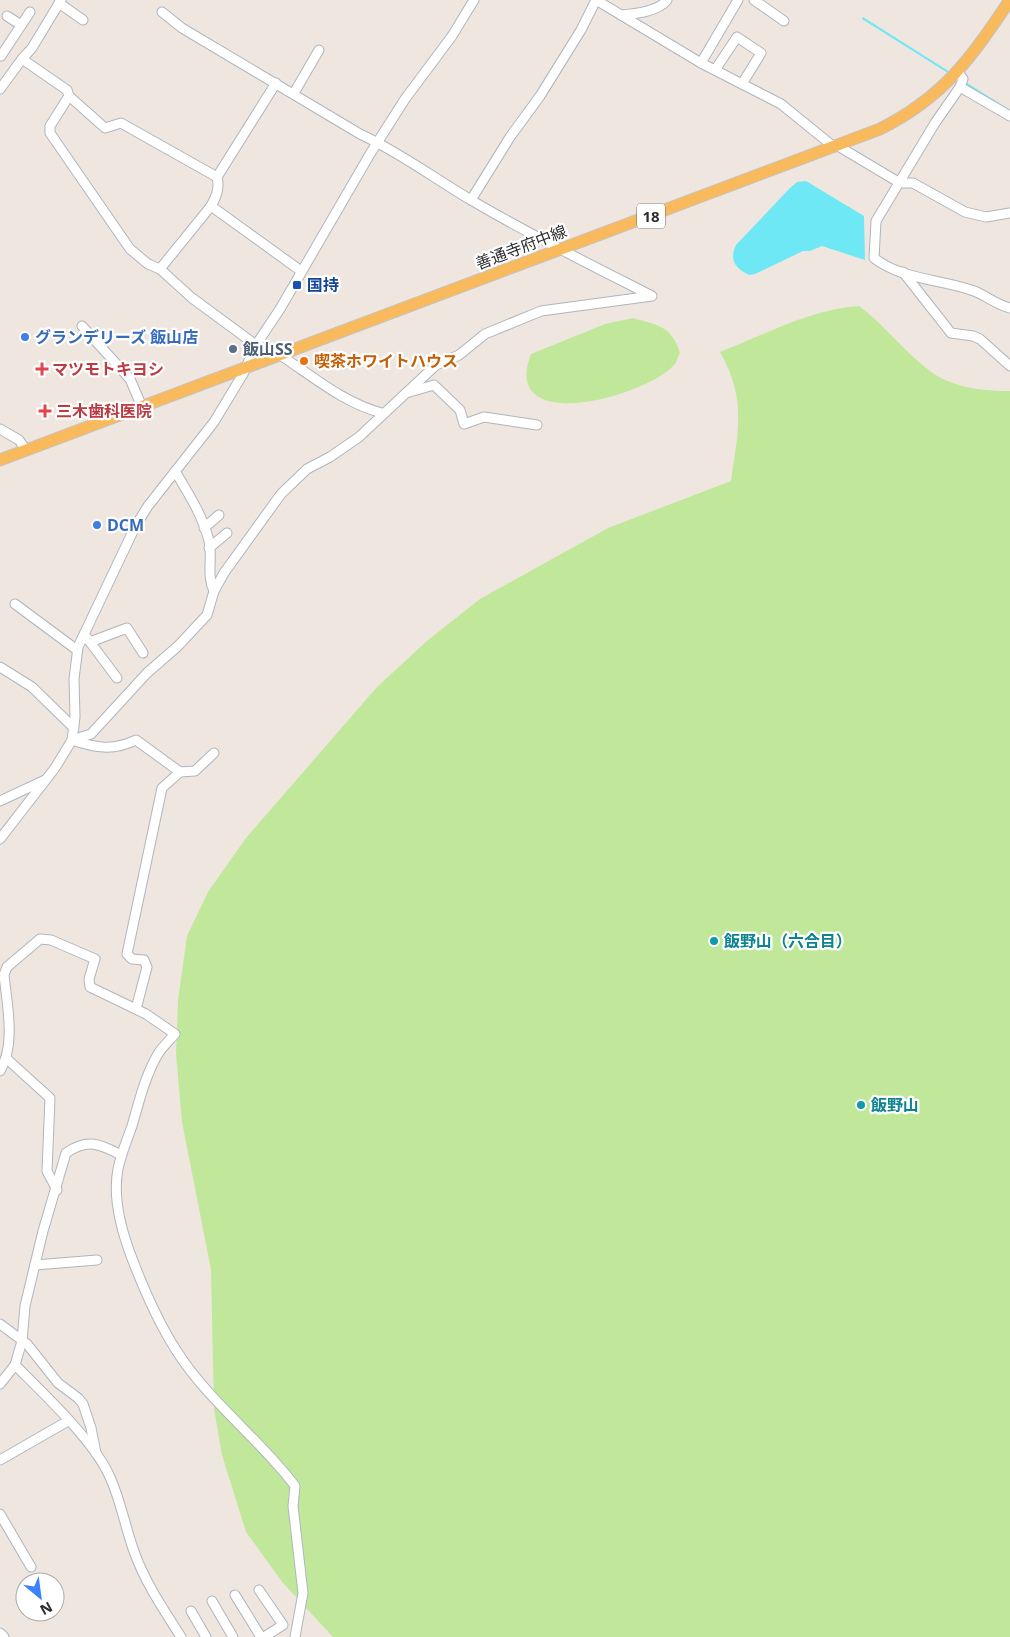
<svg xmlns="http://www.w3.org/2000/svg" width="1010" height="1637" font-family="'Open Sans','Noto Sans JP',sans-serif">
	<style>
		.green { fill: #c1e89a }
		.water { fill: #6fe8f5 }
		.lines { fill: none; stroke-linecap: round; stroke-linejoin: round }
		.minor-casing { stroke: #b0b5be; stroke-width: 11 }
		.major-casing { stroke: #c4c4c4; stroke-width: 13 }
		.minor { stroke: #fff; stroke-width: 9 }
		.major { stroke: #f8ba5c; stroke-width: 11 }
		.transit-dot { fill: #1a4fb4; stroke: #fff; stroke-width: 2 }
		.shop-dot { fill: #3f7fe0; stroke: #fff; stroke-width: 2 }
		.service-dot { fill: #5c6f8a; stroke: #fff; stroke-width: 2 }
		.food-dot { fill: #e8710a; stroke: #fff; stroke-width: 2 }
		.health-dot { fill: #e0444e; stroke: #fff; stroke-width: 2 }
		.culture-dot { fill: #0f9aa8; stroke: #fff; stroke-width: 2 }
		.labels { text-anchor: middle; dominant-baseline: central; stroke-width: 4.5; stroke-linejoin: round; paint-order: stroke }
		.shield { fill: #fff; stroke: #6d6d6d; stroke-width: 1 }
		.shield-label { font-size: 15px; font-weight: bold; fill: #2e2e2e }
		.street-label { font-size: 16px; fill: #2e2e2e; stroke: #fff }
		.transit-label { font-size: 16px; font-weight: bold; fill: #164399; stroke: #fff; text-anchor: start }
		.shop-label { font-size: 16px; font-weight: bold; fill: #366cbe; stroke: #fff; text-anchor: start }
		.service-label { font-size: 16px; font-weight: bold; fill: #4e5e75; stroke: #fff; text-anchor: start }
		.food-label { font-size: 16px; font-weight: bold; fill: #c56008; stroke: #fff; text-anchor: start }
		.health-label { font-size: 16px; font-weight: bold; fill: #be3a42; stroke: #fff; text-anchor: start }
		.culture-label { font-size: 16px; font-weight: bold; fill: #0d838f; stroke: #fff; text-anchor: start }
	</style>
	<rect width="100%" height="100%" fill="#efe6e0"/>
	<g class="green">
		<path d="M859,306c29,21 55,59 86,74 20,9 44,11 65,11v1246h-677l-50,-54 -37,-51 -24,-77 -8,-46 -3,-139 -29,-148 -6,-68 2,-54 9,-64 21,-44 38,-54 131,-151 51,-47 52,-41 128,-71 123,-47c7,-51 16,-81 -11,-129 44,-17 91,-43 139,-46z"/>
		<path d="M633,318c25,7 39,8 47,35 -2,3 -3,8 -5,11 -28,33 -176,73 -144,-10l74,-30z"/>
	</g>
	<g class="water">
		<path d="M863,17l147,93v2l-148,-93z"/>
		<path d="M806,181l58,35 1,44 -43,-14 -12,5h-7l-48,23 -6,1c-14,-7 -20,-15 -13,-30l54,-57 7,-6z"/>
	</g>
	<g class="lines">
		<g class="minor-casing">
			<g id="minor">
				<path d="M596,0l105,63 80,41 53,43"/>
				<path d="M754,0l30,21"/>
				<path d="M59,3l24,17"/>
				<path d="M621,15c13,-1 37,-3 46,-15"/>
				<path d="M7,16l14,9"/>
				<path d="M1,56l29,-44"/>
				<path d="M22,59l10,-11 29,-48"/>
				<path d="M701,63l37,-63"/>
				<path d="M715,70l22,-33 24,16 -19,31"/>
				<path d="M958,72l5,7 -3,8 50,29"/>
				<path d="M960,87l-25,36 -59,98 -2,37c28,22 68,21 100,33 13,5 23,14 36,17"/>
				<path d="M0,89l22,-30 45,31 2,6 36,32 16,-5 96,54c3,11 -1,20 -6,29l-51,63"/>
				<path d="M294,93l25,-43"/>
				<path d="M69,96l-19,30v7l80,116 18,15 12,5 32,29 64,47"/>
				<path d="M838,146l62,37h13l52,29 21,5 24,-4"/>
				<path d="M217,177l59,-94"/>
				<path d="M471,200l39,-63 30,-41 41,-66 15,-30"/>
				<path d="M211,206l90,65"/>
				<path d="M903,272l48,61 22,3 7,3 30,27"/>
				<path d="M82,326l48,53 12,28"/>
				<path d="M280,355c31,20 65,49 102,58"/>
				<path d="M406,393l28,-8 26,25 4,14 20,-7 53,8"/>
				<path d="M0,429l19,11 7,10"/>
				<path d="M175,471c13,22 28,45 34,70 4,17 -3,34 5,50"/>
				<path d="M204,528l15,-13"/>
				<path d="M209,548l18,-15"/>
				<path d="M15,604l62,46"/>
				<path d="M87,638l30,40"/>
				<path d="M90,642l37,-14 16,25"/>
				<path d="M0,667l32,20 42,41"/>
				<path d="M72,740l19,-6 56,-61 31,-27 29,-31 7,-24 10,-18 57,-79 26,-25 23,-12 29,-20 77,-72 23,-10 26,-21 56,-23 111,-15c-61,-31 -122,-61 -181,-96 -37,-22 -72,-48 -111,-66l-178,-106 -20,-16"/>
				<path d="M72,740c24,8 41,11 64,0l44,32"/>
				<path d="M0,801l45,-21"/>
				<path d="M0,839l55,-71 17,-28 3,-23 -1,-38 4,-32 57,-120 13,-21 66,-84 29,-48 13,-29 24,-36 90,-155 35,-55 47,-63 22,-36"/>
				<path d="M136,1009l11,-42 -3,-7 -12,-1 -5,-5 35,-166 18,-16 15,-1 19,-18"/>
				<path d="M7,1059l43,39 -3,73 10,19"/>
				<path d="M0,1071c16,-27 7,-66 4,-96l3,-8 33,-28 11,1 44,19 -6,20 1,8 56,27 29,20c-6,7 -13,13 -17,20 -13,22 -19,48 -26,72 -5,14 -11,28 -14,43 -6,30 4,64 15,92 12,31 25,61 43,89 32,51 83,88 119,136l-2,20 10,87 -8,44"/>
				<path d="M121,1155c-21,-11 -33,-17 -55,-2l-23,78 -18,75 -3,35 -7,24c28,28 78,75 94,110 12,25 16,53 26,79 11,30 29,56 46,83"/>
				<path d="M35,1265l62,-5"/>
				<path d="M0,1324l27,20 31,39 20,15 5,6 8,24 5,25"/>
				<path d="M0,1384l15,-19"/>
				<path d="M0,1460l68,-39"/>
				<path d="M0,1514l31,53"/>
				<path d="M259,1590l24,35 -19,12"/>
				<path d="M235,1595l26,42"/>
				<path d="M212,1601l21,36"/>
				<path d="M191,1611l15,26"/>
				<path d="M0,1633l4,4"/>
			</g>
		</g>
		<g class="major-casing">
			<path id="major" d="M0,460l880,-331c64,-32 91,-71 130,-129"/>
		</g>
		<use href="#minor" class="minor"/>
		<use href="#major" class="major"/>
	</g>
	<rect class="transit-dot" x="292" y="280" width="10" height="10" rx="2.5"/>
	<g class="shop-dot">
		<circle cx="25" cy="337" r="5"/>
		<circle cx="97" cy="525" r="5"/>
	</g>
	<circle class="service-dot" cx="233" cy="349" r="5"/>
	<circle class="food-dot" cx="304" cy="361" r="5"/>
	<g class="health-dot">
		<path d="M39.5 361.5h5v5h5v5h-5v5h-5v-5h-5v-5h5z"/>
		<path d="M42.5 403.5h5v5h5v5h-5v5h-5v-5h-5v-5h5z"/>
	</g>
	<g class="culture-dot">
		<circle cx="714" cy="941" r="5"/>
		<circle cx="861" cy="1105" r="5"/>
	</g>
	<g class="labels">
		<rect class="shield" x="637" y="203.5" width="28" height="25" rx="4"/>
		<g class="shield-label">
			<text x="651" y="216">18</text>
		</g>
		<g class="street-label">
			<text transform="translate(521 247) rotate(-21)">善通寺府中線</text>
		</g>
		<g class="transit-label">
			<text x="307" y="285">国持</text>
		</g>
		<g class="shop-label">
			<text x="35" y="337">グランデリーズ 飯山店</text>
			<text x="107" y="525">DCM</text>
		</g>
		<g class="service-label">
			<text x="243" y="349">飯山SS</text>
		</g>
		<g class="food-label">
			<text x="314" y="361">喫茶ホワイトハウス</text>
		</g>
		<g class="health-label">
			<text x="52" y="369">マツモトキヨシ</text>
			<text x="56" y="411">三木歯科医院</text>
		</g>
		<g class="culture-label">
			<text x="724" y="941">飯野山（六合目）</text>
			<text x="871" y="1105">飯野山</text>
		</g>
	</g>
	<g transform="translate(40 1597) rotate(151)"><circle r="24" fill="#ffffff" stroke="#ababab"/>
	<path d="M0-4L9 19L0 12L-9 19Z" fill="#3d81ff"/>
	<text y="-8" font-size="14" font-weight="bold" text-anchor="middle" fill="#2e2e2e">N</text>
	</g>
</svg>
